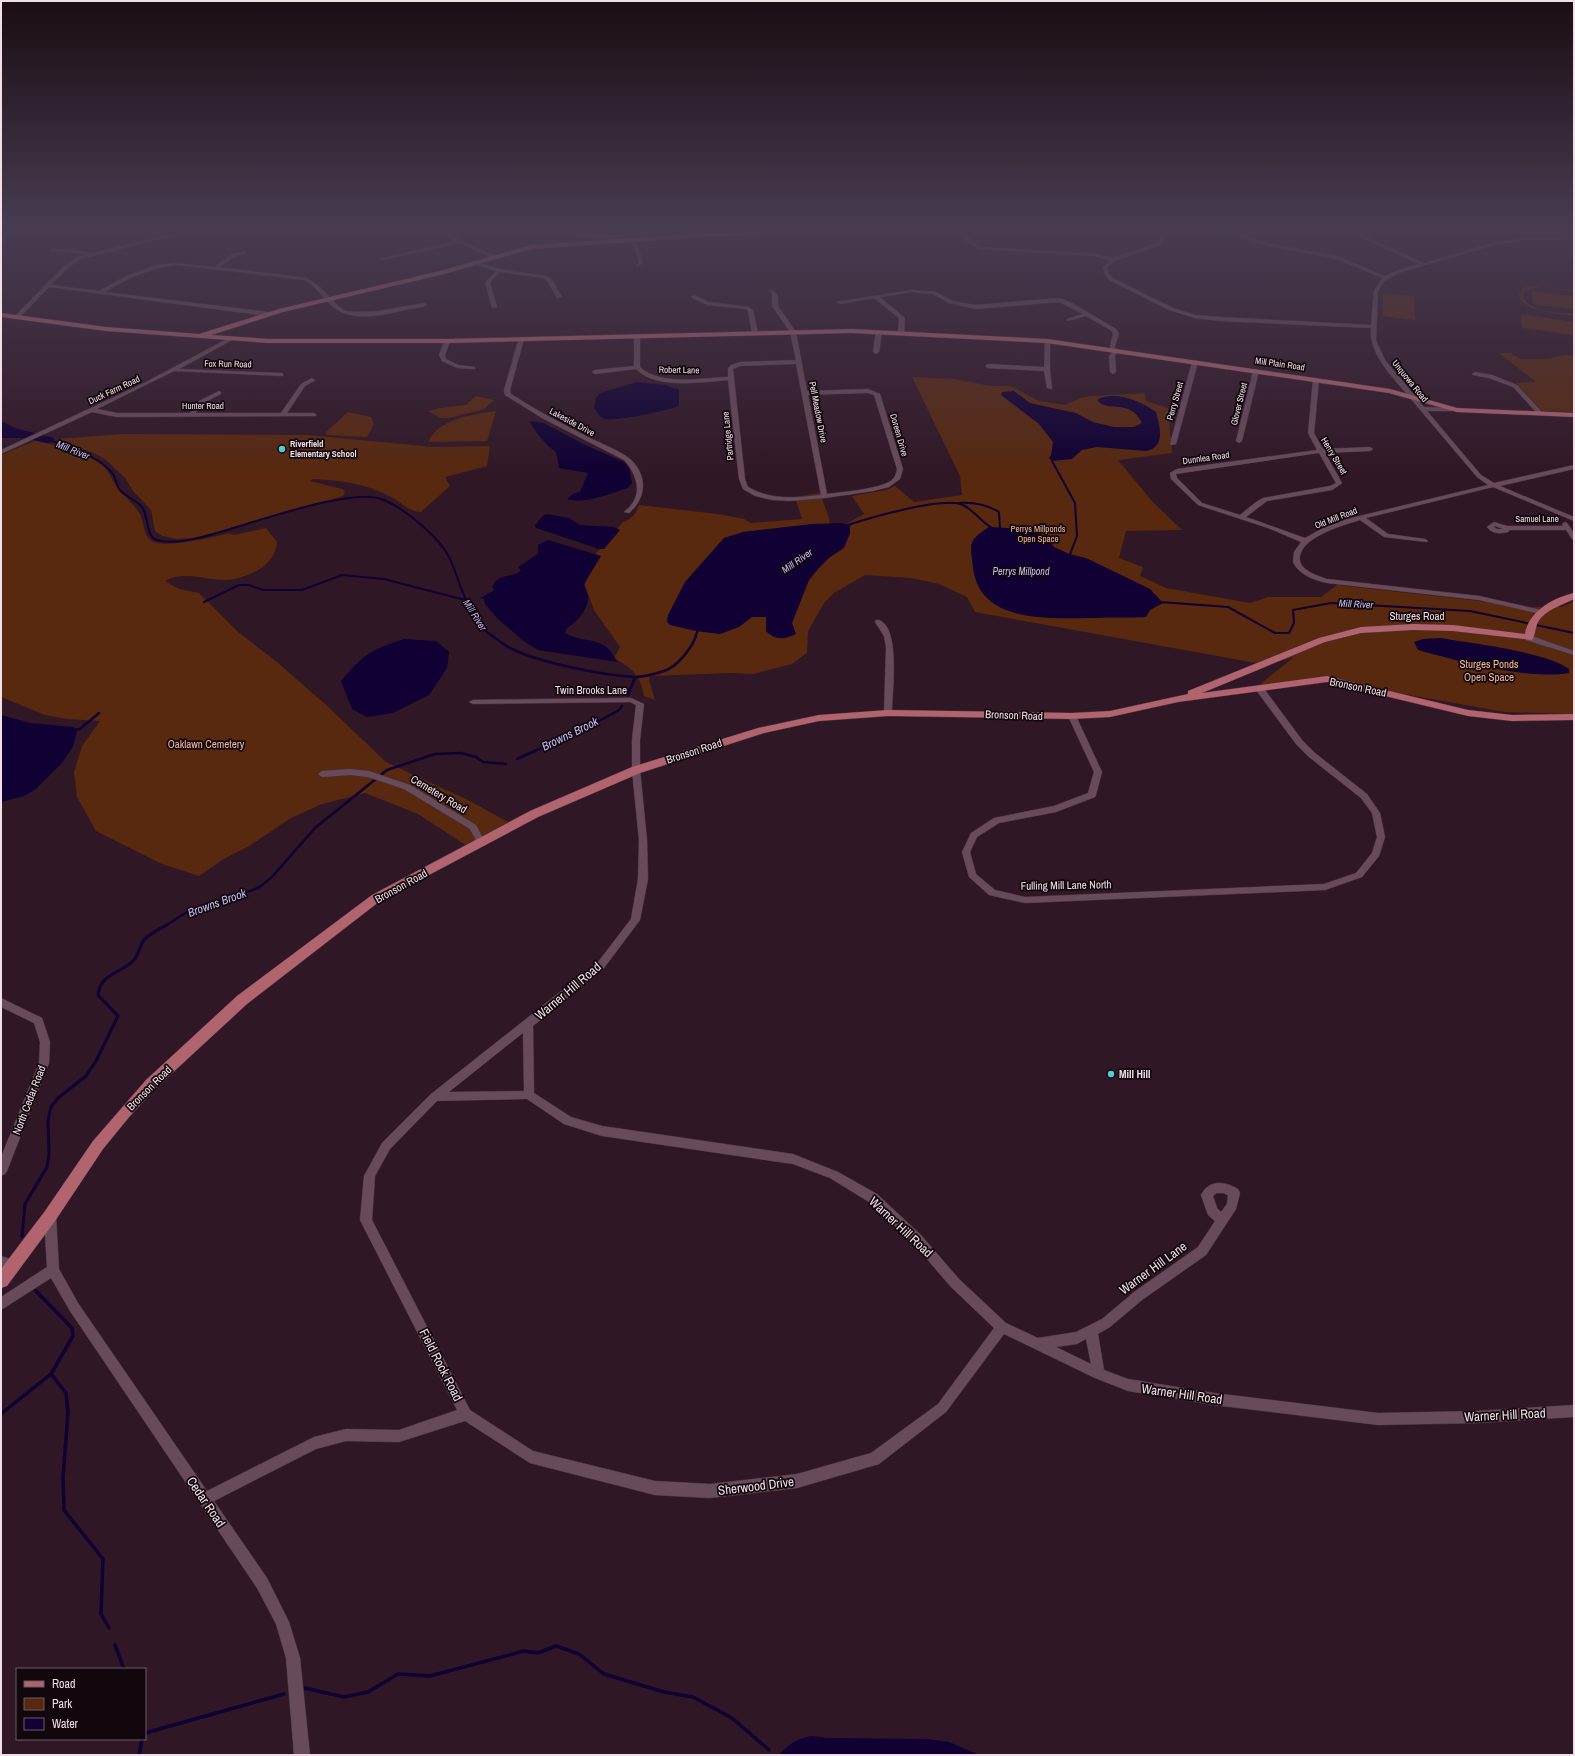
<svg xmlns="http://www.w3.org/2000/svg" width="1575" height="1756" font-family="'Archivo Narrow',sans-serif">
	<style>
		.green { fill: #58280f }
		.water { fill: #100033 }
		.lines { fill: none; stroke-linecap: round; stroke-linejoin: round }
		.stream-far3 { stroke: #100033; stroke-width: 2 }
		.stream-far2 { stroke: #100033; stroke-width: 2.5 }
		.stream-far1 { stroke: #100033; stroke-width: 3 }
		.stream { stroke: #100033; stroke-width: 3.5 }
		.minor-casing { stroke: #47333e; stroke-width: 1 }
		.major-casing { stroke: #47333e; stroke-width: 1 }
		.minor { fill: #684b5a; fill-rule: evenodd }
		.major { fill: #b1636e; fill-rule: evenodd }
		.poi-dot { fill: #51ccd5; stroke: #11070c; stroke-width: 1.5 }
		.labels { text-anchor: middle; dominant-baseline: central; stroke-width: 3.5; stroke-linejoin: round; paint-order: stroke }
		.far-street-label { font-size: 9px; fill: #f1dfe7; stroke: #11070c }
		.far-poi-label { font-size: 9px; font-weight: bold; fill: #f1dfe7; stroke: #11070c; text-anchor: start }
		.far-park-label { font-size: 9px; fill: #f2b79d; stroke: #11070c }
		.far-water-label { font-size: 10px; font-style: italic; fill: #c1bcf3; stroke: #11070c }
		.street-label { font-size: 11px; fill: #f1dfe7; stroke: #11070c }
		.park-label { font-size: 11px; fill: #f2b79d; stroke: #11070c }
		.poi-label { font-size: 11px; font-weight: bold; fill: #f1dfe7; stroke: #11070c; text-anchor: start }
		.water-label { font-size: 12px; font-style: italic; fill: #c1bcf3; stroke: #11070c }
		.near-street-label { font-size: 13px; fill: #f1dfe7; stroke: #11070c }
	</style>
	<rect width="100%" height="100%" fill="#301725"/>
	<g class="green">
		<path d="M1531,286l43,4v1l-33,-4 -15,3 -3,6c5,17 36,16 51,18v2c-13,-2 -56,-4 -55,-23l4,-5z"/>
		<path d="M1532,291l42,5v13l-41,-5z"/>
		<path d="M1383,293l31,3 1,24 -32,-4z"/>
		<path d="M1521,314l53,8v13l-52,-7z"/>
		<path d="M1499,353h11l11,6h25l20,-4 8,1v56l-32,-1 -26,-28 20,-1z"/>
		<path d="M912,377l42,2 37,7h20l28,15 26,4 16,-7 9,-2 55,-3 1,8 22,7 4,45 -54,7 34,41 30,29 -56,1 -7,27 24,9 -3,9 26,12 84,15 18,-6h53l16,-12 196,22h29l12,-6v113l-70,-2 -178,-32 -67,5 35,-28 -27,8 -292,-53 -8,-15 -28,-13 -28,-6 -46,-3 -31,18 -10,10 -16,28 -1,22 -15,11 -39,10 -21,-1 -82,3 -1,4 6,20 -11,-4c-3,-20 -13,-29 -30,-38l6,-11 -26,-37 -9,-25 8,-28 30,-35c9,-3 13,-8 16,-17l79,9 26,5 7,4 51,-4 -7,-22 25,-4 9,25 1,9 9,1 25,-14 -12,-18 34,-6 9,-4 19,16 48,-7 -2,-19z"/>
		<path d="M476,396l18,4 -10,9 -35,9h-8l-13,-7 12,-3 26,-3z"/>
		<path d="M496,411l-9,30 -59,1c12,-24 43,-27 68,-31z"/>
		<path d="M348,412l23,5 3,7 -7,13 -39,-2 -3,-2z"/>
		<path d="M123,434l185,1 125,12 57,-1 -3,20 -42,11 5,9 -29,26c-11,0 -20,-10 -30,-15 -24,-13 -51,-17 -78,-18l-3,2 32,8 3,2 -2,5 -147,42 -20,1 -14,-3 -7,-5 -4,-21 -18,-19 -7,-12 -20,-19 -10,-6 -40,-15z"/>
		<path d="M35,441c17,3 59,13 70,27 5,6 8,14 13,20 7,9 16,16 22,26 4,8 3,22 12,27 12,8 63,-4 78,-8l4,2 32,-7 11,14c-1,23 -28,36 -49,38 -21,1 -44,-10 -63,1l14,8 20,4 38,38 40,31 48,42 61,58 82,38 40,22 -41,24 -49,-32 -53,-21 -43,11 -31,14 -42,28 -27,14 -23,16 -37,-12 -66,-33 -19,-34 -3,-25 8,-26 18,-25 -33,-2 -22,-4 -44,-18v-242z"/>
	</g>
	<g class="water">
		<path d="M637,382l28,3 14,5v16c-8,4 -66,16 -74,13 -4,-1 -8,-7 -11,-11l2,-10 4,-5z"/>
		<path d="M1014,391l16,12 46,10 17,9 21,5h20l8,-4c-13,-26 -34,-9 -45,-23 17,-11 45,2 59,12 4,15 10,35 -10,39l-49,-4 -15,3 -10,9 -20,2 -3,-3 2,-3 2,-13 -14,-18 -38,-29 1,-3z"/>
		<path d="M1,421l14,7 39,10 -1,4 -6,1 -22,-5h-24z"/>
		<path d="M531,421l13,2 39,21 41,18 5,6 3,15 -4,5c-17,5 -44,17 -61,11l6,-5 7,-2 8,-19 -29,-5 -3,-16c-10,-7 -20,-19 -26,-30z"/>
		<path d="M547,514l22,4 11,7 34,2 6,3 -16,19h-5l-63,-21 -1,-3 8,-9z"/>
		<path d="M841,523l9,2v8l-6,15 -14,9 -12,12 -9,11 -17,43 4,11c-12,6 -21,6 -30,-3v-14h-14l-13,10 -19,7 -24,-3 -26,-6 -3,-3 1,-7 17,-33 39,-44 19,-6 69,-8z"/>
		<path d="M989,527l38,2 20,9 7,9 15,7 17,4 64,31 13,14 -13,7 -4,7c-18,1 -35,0 -52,1 -42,0 -115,7 -121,-51 -3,-24 -5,-26 16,-40z"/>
		<path d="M548,540l53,16 -17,28c1,5 5,12 4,16 -1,12 -13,23 -22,29l-1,4c21,12 40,1 52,29l-79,-12 -13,-8 -27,-23 -13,-15 -1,-5 -4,-1 15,-8 -3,-3c6,-14 19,-9 29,-16l-3,-4 20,-13v-9z"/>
		<path d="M1441,638c33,6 102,13 128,31v4c-41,7 -111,-12 -151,-23l-4,-8 9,-3z"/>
		<path d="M404,639l32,2 13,11 -2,16 -18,27 -36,18 -26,4 -15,-8 -11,-28c23,-27 29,-31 63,-42z"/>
		<path d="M1,715l29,8 43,4 4,4 -4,16 -12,17 -25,25 -12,7 -23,6z"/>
		<path d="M812,1736l17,2 98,1 22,3 30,13h-200c9,-11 19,-17 33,-19z"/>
	</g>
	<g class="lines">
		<g class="stream-far3">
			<path d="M52,441c20,8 47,15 61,33 3,4 3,12 7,16 6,7 16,10 22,17 7,10 4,31 15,33 14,4 32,0 45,-3 39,-9 149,-52 182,-37 21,9 55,37 65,57 12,24 19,67 45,80"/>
			<path d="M1052,461l23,42 2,33 -8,21"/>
			<path d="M958,503c15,-1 28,1 41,9l1,17"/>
			<path d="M848,525c21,-7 96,-29 115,-20 11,5 18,17 29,23"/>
			<path d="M204,602l35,-17h10l14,5h39l40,-15 42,4 81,21"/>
			<path d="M1160,602l68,5 47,26h14l5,-10 -1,-13 38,-7 139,8 104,22"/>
			<path d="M695,637l3,-7"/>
		</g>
		<g class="stream-far2">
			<path d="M492,636c7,4 13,10 20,13 29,14 90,26 122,28 8,0 21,-3 30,-6 13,-4 27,-22 32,-35"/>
			<path d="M628,695l7,-18"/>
			<path d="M73,730l7,-1 19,-16"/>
			<path d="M517,759l73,-33 29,-16 3,-4"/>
			<path d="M165,926l25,-16 17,-4 51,-18 13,-10 44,-50 72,-58 48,-16 26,-1 15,4 7,5 23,2"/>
		</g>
		<g class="stream-far1">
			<path d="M22,1237l3,-33 22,-37 2,-13 -1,-34 3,-13 7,-9 28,-22 10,-15 22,-45 -20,-21c3,-23 23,-21 36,-35 5,-6 5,-11 8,-17 4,-8 17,-14 25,-18"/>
			<path d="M35,1290l2,2"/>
		</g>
		<g class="stream">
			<path d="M51,1374l15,19 2,20 -5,64 1,33 39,49 -2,55 8,14"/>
			<path d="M1,1414l50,-40 22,-38 -1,-8 -36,-37"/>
			<path d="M115,1645l9,24"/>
			<path d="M305,1688l39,9 24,-5 30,-18 32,2 94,-25 14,2 18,-7 23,8 25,20 60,18 29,5 39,21 37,32"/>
			<path d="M145,1733l139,-39"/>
			<path d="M139,1755l3,-16"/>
		</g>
		<g class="minor-casing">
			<g id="minor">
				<path d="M27,230h16l-42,5v-2z"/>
				<path d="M187,230h8l-114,29 -13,9 -17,17 48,6 27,-15 30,-11 21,-2 37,4 18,-13 11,-2h2v2l-9,2 -17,11 88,11 13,9 19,20 7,4 9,1 24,-1 45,-8 3,2c-5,3 -12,3 -18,4 -22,5 -53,14 -73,0 -12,-8 -18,-22 -32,-29l-127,-15c-27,3 -49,13 -72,27l163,20 3,2 -3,2 -219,-29 -30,31 -5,-1 50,-51 13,-9 9,-3 -34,-3h-2v-2l25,1 17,3z"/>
				<path d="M434,230h6l57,27 -4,1 -33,-15 -78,17 -2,-1 76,-18z"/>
				<path d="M552,230l24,4 31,1 57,-5c-18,10 -94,11 -112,0z"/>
				<path d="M957,230h5l10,11 8,6 115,7 18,4 43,-15 4,-4 -1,-9h4l1,9 -4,6 -45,16 -8,6 1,6 5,5 60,30 22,7 25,2 151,8 3,-34 8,-13 -45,-19 -73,-14 -41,-15h7l37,13 73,14 45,19 13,-6 21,-6 -74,-34h6l73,33 69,-20 33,-5 48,-1v2l-48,1 -32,5 -92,27 -18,9 -6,10 -2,49 9,20 39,47 30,1v2l-2,1h-25l54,64 13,8 80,-18v4l-74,17 74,31v4l-81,-34 -127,31 22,16 37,5 3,2 -1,1 -43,-5 -24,-17c-16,5 -64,18 -60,41 2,10 18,15 27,18l152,17 62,14 4,2 -4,2 -62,-14 -152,-17c-13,-3 -28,-8 -34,-21l1,-10 7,-10 -33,-14 -70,-23 -27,-26 -1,-6 7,-4 140,-19 -9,-17 5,-53 3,-2 3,2 -5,53 9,16 47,-2 3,2 -3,2 -45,2 17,30 -1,1 -9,6 -65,11 -21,16 59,21 18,-10 24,-9 141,-34 -11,-8 -89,-105c-10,-14 -18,-26 -17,-44l-151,-7 -25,-3 -26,-8 -60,-30 -5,-7 -1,-6 7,-6 -15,-5 -116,-7 -11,-6zM1319,453l17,30 -6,3 -67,12 -7,4 -16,13 -38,-12 -25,-25 -1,-4z"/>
				<path d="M1521,230h12l-23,4 -2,-1z"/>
				<path d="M634,239l2,1 7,23 -5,4 -2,-1 3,-3 -7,-23z"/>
				<path d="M475,262l25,7 47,7 5,4 10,17 -5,1 -9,-16 -4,-4 -44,-6 -10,10 7,25 -5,1 -7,-26 11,-11 -21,-7z"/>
				<path d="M772,290l6,5v11l18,26 11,59 61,-2 12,5 23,75 -3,10 -11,8 -16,4 -48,7 -36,3 -17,-1 -17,-4 -12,-7 -4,-10 -11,-99c-27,2 -71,10 -92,-11l-41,5 -3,-2 3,-2 39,-4v-30l3,-2 3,2v31c20,19 62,11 88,10v-9l3,-3 9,-3 56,-2 -6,-28 -18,-26v-11l-2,-4zM796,364l25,131c-26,3 -50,5 -73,-8l-3,-8 -12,-110 7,-3zM868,393l6,2 23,74c-1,5 -2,8 -5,11 -11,9 -50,12 -65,14l-19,-99z"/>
				<path d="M912,290l24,2 17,9 22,4 85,-7 12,5 44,26 3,5 -5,15 -5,1 4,-16 -1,-3 -26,-15 -19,5v-2l16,-5 -24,-12 -84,7 -26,-6 -16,-9 -21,-2 -32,5 25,21 -1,15 -3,2 -3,-2 1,-15 -25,-20 -34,6 -3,-2z"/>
				<path d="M694,295l15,7 40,5 4,3 5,23 -3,2 -3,-2 -4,-22 -2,-2 -38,-4 -16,-7 -1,-1z"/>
				<path d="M879,330l3,2 -3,20 -3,2 -3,-2 3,-20z"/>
				<path d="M229,338l5,1 -55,30 102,4 2,1v2l-109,-5 -77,38 20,4h73l9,-12 20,-10 2,1v2l-18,9 -7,10h85l20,-29 11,-6 3,2 -1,1 -9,5 -18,27h27l2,1v2l-199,1 -25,-5 -91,42v-4l143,-67z"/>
				<path d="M519,338l5,1 -14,51 1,4c25,16 51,30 77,43 12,6 30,13 41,21 19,16 18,40 0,55l-5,-1c2,-2 5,-4 7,-7 12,-14 4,-33 -7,-45l-82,-42 -37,-23 -1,-5z"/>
				<path d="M445,340l5,1 -5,14 1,4 12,6 17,2v2l-18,-1 -15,-7 -3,-6z"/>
				<path d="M1045,340l5,1v28l2,20 -5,-1 -3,-17 -56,-3 -3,-2 3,-2 56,3z"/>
				<path d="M1116,348l3,2 -4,6 1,16 -3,2 -3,-2 -1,-16z"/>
				<path d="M1195,360l3,2 -22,82 -5,1 -1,-1 22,-82z"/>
				<path d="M1256,369l3,2 -17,70 -3,2 -3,-2 17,-70z"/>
				<path d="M1475,372l17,3 25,10 26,28 -5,1 -25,-27 -24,-9 -16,-3 -1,-1z"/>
				<path d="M1494,522l13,4h56l-1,-2 3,-2 2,1 7,10v7l-2,-1 -6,-9h-56l-2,2c-8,2 -16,2 -21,-5zM1495,526l8,3h-6l-3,-2z"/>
				<path d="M876,620h3c22,8 13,73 13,93l-4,2 -4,-2 2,-66 -2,-11 -9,-14z"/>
				<path d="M1526,636h6l42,15v4l-48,-15z"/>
				<path d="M1256,686h6l40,54 13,13 52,41 13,19 5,24 -6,19 -17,21 -37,13 -300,13 -36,-8 -20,-18 -7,-25 9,-19 23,-15 60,-12 34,-13 6,-21 -26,-56 4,-2 4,2 26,56 -6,23 -1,2 -39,15 -57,11 -22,14 -7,15 6,22 19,16 30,7 299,-13 32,-11 16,-20 5,-16 -5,-24 -11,-15 -52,-41 -13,-13 -40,-54 -1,-2z"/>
				<path d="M631,698l13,6 -4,36v30l7,70 1,39 -8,41 -36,48 -71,58 1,67 37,24 31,9 191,28 45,18 39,22 44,41 38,44 47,44 32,15 38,-6 26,-13 32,-27 64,-45 17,-26 -7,-6 -7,-20c8,-16 24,-14 37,-6l2,4 -4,16 -30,46 -64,45 -32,27 -12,7 6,36 24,9 86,14 164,20 99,-2 97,-6v12l-97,6 -99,2 -164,-20 -86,-14 -33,-13 -91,-44 -58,78 -67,52 -82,24 -87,10 -55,-3 -125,-32 -65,-42 -66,21 -53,-1 -30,8 -102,52 53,77 22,44 11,36 10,97h-16l-8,-97 -10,-34 -19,-36 -187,-277 -19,-33 -50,32v-13l46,-30 -3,-51 2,-4 4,-1 4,1 2,4 3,53 19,34 129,188 107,-54 32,-8 53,1 58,-20 -97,-190 4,-44 18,-33 49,-49 167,-132 33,-43 7,-40 1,-39 -7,-70v-30l4,-35 -6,-3 -157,2 -4,-2 4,-2zM523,1033l1,58 -75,1zM527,1099l37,25 38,12 191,28 37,14 39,24 44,41 38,44 43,41 -56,76 -67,49 -74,21 -87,10 -55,-3 -122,-30 -63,-41 -98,-190 3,-44 15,-27 47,-48zM1217,1193h6l5,2 -1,9 -6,8 -4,-4 -4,-12zM1086,1339l5,25 -35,-17 21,-3z"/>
				<path d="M350,769l19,2 41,14 66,40 9,17 -1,2h-6l-8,-15 -66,-40 -36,-12 -18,-2 -28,2 -4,-3 4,-3z"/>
				<path d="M1,998l41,20 8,24 -1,21 -42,108 -2,3 -4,2v-19l38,-94 1,-21 -6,-19 -33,-16z"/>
				<path d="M1,1256l16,5 2,4 -2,4 -4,1 -12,-4z"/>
			</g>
		</g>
		<g class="major-casing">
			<g id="major">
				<path d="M776,230h54l-3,2 -109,4 -187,13 -87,25 -161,38 -72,23 58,4h178l404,-10 196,10 343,50 67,19 117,5v4l-117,-5 -68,-19 -342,-50 -196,-10 -404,10h-178l-163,-12 -105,-14v-4l105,14 93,7 80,-25 161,-38 91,-26 187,-13z"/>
				<path d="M1574,593v6c-12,6 -29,11 -36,23 -3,5 -2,12 -6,18l-79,-9 -40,-1 -52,3 -36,9 -123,51 125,-17 141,34 44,5 62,-1v6l-62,1 -44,-5 -141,-34 -149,20 -68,15 -38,2 -184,-3 -69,5 -55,12 -124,40 -102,44 -158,84 -133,103 -91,84 -26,28 -27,33 -48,72 -48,65 -6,2v-19l44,-58 48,-70 53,-61 91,-84 135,-101 158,-84 102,-44 126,-39 61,-13 69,-5 184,3 38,-2 78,-17v-3l131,-53 42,-11 52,-3 40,1 72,9c4,-23 28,-36 49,-41z"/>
			</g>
		</g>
		<use href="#minor" class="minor"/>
		<use href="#major" class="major"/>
	</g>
	<linearGradient id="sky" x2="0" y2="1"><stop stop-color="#1a0d14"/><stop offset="0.48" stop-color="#483c51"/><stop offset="1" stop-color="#483c51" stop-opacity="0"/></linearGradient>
	<rect width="1575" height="476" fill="url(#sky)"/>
	<g class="poi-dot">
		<circle cx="282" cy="449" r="4"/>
		<circle cx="1111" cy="1074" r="4"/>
	</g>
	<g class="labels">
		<g class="far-street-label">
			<text transform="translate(228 364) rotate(1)">Fox Run Road</text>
			<text transform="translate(1280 364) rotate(8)">Mill Plain Road</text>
			<text transform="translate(679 370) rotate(1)">Robert Lane</text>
			<text transform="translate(1410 381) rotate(51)">Unquowa Road</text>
			<text transform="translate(114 390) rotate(-25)">Duck Farm Road</text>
			<text transform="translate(1175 401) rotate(-74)">Perry Street</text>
			<text transform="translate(1239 404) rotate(-76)">Glover Street</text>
			<text x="203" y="406">Hunter Road</text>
			<text transform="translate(818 412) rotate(79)">Pell Meadow Drive</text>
			<text transform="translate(572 422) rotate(28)">Lakeside Drive</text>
			<text transform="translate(899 435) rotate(74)">Doreen Drive</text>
			<text transform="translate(728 436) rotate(-96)">Partridge Lane</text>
			<text transform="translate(1334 456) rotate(59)">Henry Street</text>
			<text transform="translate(1206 458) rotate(-8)">Dunnlea Road</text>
			<text transform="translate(1336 518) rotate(-21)">Old Mill Road</text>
			<text x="1537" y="519">Samuel Lane</text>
		</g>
		<g class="far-poi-label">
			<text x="290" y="444">Riverfield<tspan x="290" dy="10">Elementary School</tspan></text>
		</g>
		<g class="far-park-label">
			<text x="1038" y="529">Perrys Millponds<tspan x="1038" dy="10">Open Space</tspan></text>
		</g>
		<g class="far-water-label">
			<text transform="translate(73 450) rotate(22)">Mill River</text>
			<text transform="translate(797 561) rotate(-35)">Mill River</text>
			<text x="1021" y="571">Perrys Millpond</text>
			<text transform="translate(1356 604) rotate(3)">Mill River</text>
			<text transform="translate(475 615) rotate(58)">Mill River</text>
		</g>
		<g class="street-label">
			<text x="1417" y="616">Sturges Road</text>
			<text transform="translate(1358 687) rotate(12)">Bronson Road</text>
			<text x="591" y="690">Twin Brooks Lane</text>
			<text transform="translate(1014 715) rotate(2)">Bronson Road</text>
			<text transform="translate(694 751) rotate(-18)">Bronson Road</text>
			<text transform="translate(439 794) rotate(31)">Cemetery Road</text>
			<text transform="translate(1066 885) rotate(-1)">Fulling Mill Lane North</text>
			<text transform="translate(401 886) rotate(-29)">Bronson Road</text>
			<text transform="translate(149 1088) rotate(-45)">Bronson Road</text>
			<text transform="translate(29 1100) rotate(-69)">North Cedar Road</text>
		</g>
		<g class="park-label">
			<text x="1489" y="664">Sturges Ponds<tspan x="1489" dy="13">Open Space</tspan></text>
			<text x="206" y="744">Oaklawn Cemetery</text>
		</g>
		<g class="poi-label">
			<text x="1119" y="1074">Mill Hill</text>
		</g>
		<g class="water-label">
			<text transform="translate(570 734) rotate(-26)">Browns Brook</text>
			<text transform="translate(217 903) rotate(-20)">Browns Brook</text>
		</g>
		<g class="near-street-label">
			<text transform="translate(568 991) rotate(-40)">Warner Hill Road</text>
			<text transform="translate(901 1227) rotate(43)">Warner Hill Road</text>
			<text transform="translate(1153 1268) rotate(-36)">Warner Hill Lane</text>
			<text transform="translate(441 1365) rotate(63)">Field Rock Road</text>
			<text transform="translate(1182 1394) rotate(8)">Warner Hill Road</text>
			<text transform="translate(1505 1415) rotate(-3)">Warner Hill Road</text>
			<text transform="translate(756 1486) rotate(-7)">Sherwood Drive</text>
			<text transform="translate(206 1502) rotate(56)">Cedar Road</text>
		</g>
	</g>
	<rect width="1575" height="1756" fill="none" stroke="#f1dfe7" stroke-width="4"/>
	<rect x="16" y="1668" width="130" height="72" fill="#11070c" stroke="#6b5d64"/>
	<rect x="24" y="1681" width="20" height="6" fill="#b1636e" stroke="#6b5d64"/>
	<text x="52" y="1688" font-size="12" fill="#f1dfe7">Road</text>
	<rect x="24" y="1698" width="20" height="12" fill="#58280f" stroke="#6b5d64"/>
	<text x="52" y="1708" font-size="12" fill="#f1dfe7">Park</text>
	<rect x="24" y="1718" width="20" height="12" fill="#100033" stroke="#6b5d64"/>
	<text x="52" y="1728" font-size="12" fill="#f1dfe7">Water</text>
</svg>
